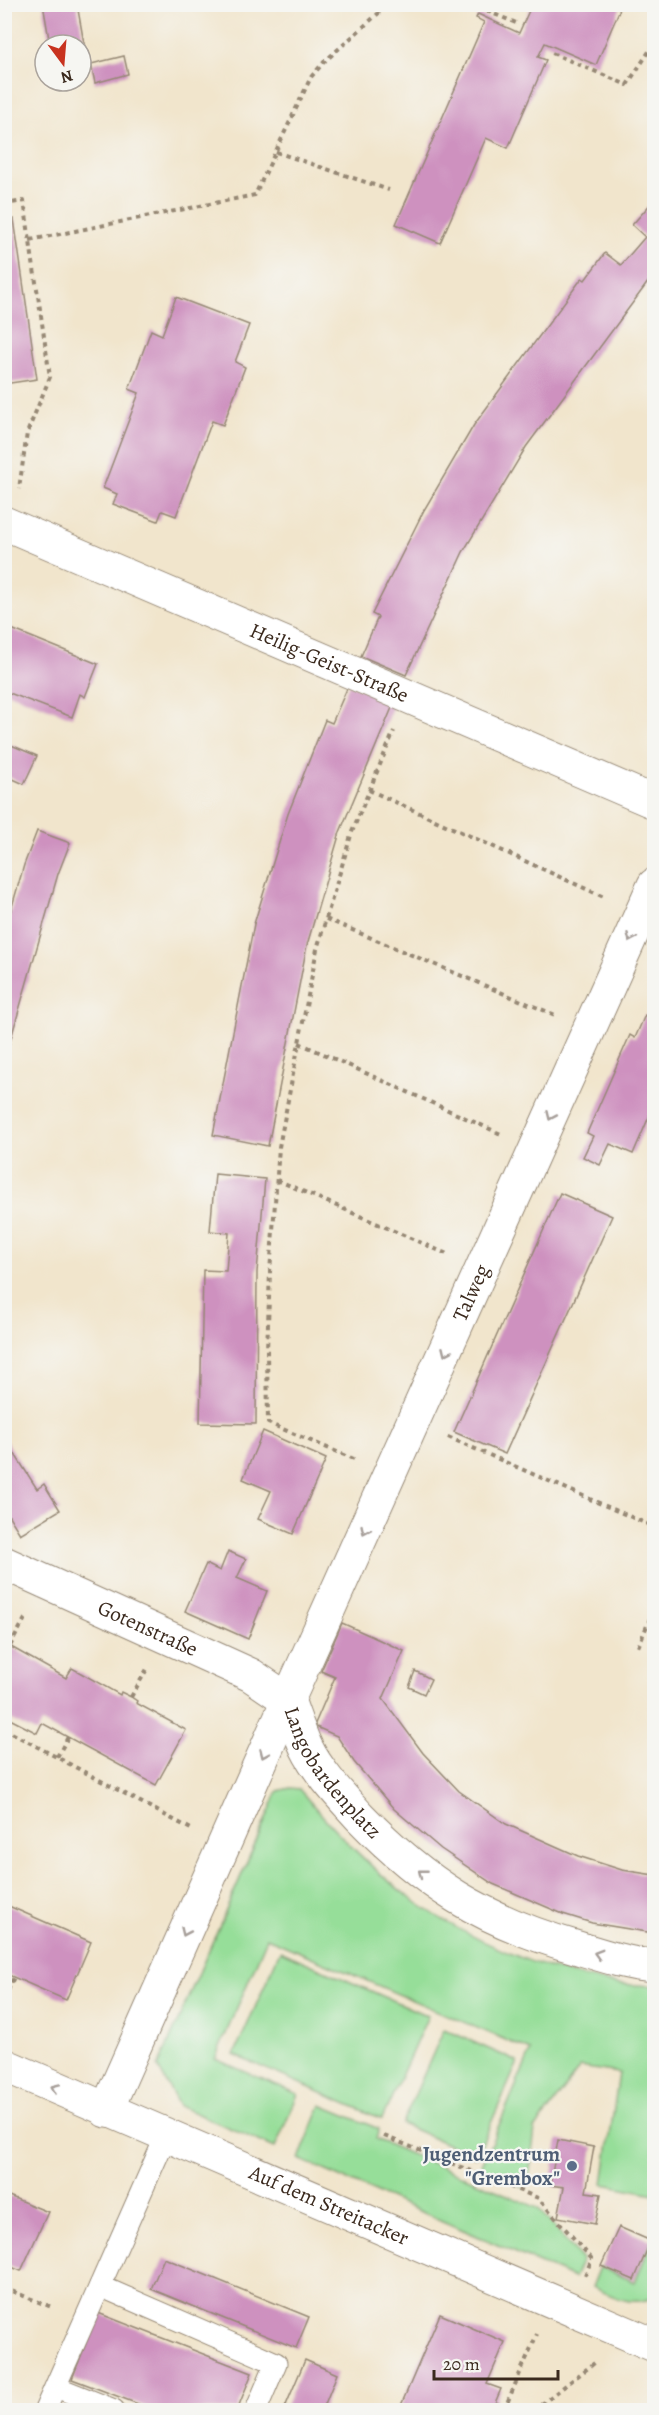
<svg xmlns="http://www.w3.org/2000/svg" width="659" height="2415" font-family="Alegreya,serif">
	<style>
		.green { fill: #96de99; stroke: #68845c; stroke-width: 1.5 }
		.building { fill: #ce91bf }
		.lines { fill: none; stroke-linecap: round; stroke-linejoin: round }
		.service-casing { stroke: #968875; stroke-width: 23 }
		.minor-casing { stroke: #968875; stroke-width: 35 }
		.path { stroke: #968875; stroke-width: 4; stroke-dasharray: 4.5 4.5; stroke-linecap: butt }
		.service { stroke: #fff; stroke-width: 21 }
		.minor { stroke: #fff; stroke-width: 33 }
		.oneway { stroke: #a79f9a }
		.service-dot { fill: #5c6f8a; stroke: #f6f6f2; stroke-width: 2 }
		.labels { text-anchor: middle; dominant-baseline: central; stroke-width: 4.5; stroke-linejoin: round; paint-order: stroke }
		.street-label { font-size: 21px; fill: #3b2a1e; stroke: #f6f6f2 }
		.service-label { font-size: 21px; font-weight: bold; fill: #4e5e75; stroke: #f6f6f2; text-anchor: end }
	</style>
	<rect width="100%" height="100%" fill="#f6f6f2"/>
	<filter id="ink" filterUnits="userSpaceOnUse"><feTurbulence type="fractalNoise" baseFrequency=".0167" numOctaves="2"/><feDisplacementMap in="SourceGraphic" scale="12" xChannelSelector="R" yChannelSelector="G"/><feConvolveMatrix kernelMatrix="1 2 1 2 8 2 1 2 1" color-interpolation-filters="sRGB"/></filter>
	<filter id="wash" filterUnits="userSpaceOnUse"><feTurbulence type="fractalNoise" baseFrequency=".008" numOctaves="4" result="noise"/><feDisplacementMap in="SourceGraphic" scale="24" xChannelSelector="R" yChannelSelector="G"/><feGaussianBlur stdDeviation="1.35" result="paint"/><feColorMatrix in="noise" values="0 0 0 0 0 0 0 0 0 0 0 0 0 0 0 0 0 1.4 0 .05"/><feComposite in="paint" operator="in"/></filter>
	<g filter="url(#wash)">
		<rect width="100%" height="100%" fill="#f1e5cc"/>
		<g class="green">
			<path d="M290,1788l9,1c35,41 73,82 118,114 53,37 123,67 188,79 16,3 33,3 49,4v208l-51,-10 16,-111 -39,-6 -45,62 -6,48 -6,10 -43,-18 51,-118 -264,-113 -52,121 83,35 -23,54 -96,-42 -21,-39 120,-276z"/>
			<path d="M280,1951l148,65 -46,103 -148,-64z"/>
			<path d="M444,2029l74,33 -42,95 -74,-33z"/>
			<path d="M321,2105l58,24 -3,10 162,69 44,52 -8,18 -275,-119z"/>
			<path d="M654,2236v61c-22,11 -41,-1 -62,-10l8,-20 35,15z"/>
		</g>
		<g id="blocks">
			<g class="building">
				<path d="M43,4h34l8,45 -4,1v-5h-31z"/>
				<path d="M532,4h90l-26,61 -51,-22 -7,14 8,3 -38,88 -22,-10 -46,105 -44,-19 88,-202 -8,-4 2,-4 41,19z"/>
				<path d="M124,56l4,18 -33,9 -4,-19z"/>
				<path d="M654,200v74l-128,173 -63,105 -57,123 -45,-19 17,-39 -6,-3 52,-104 50,-85 108,-147 3,2 20,-27 16,12 24,-28 -13,-12z"/>
				<path d="M14,219l23,160 -33,5v-163z"/>
				<path d="M176,297l73,28 -14,37 10,5 -22,58 -11,-4 -36,95 -14,-5 -4,10 -45,-17 4,-10 -14,-6 36,-95 -10,-4 22,-59 11,5z"/>
				<path d="M4,626l94,38 -13,33 -5,-3 -8,23 -68,-26z"/>
				<path d="M349,684l45,19 -54,129 -33,113 -39,201 -55,-11 41,-211 34,-110 37,-94 7,3z"/>
				<path d="M4,742l33,14 -13,28 -20,-9z"/>
				<path d="M37,831l33,12 -12,31 -53,185 -1,-125 20,-69z"/>
				<path d="M645,1015l9,4v86l-21,49 -23,-10 -10,21 -17,-8 10,-21 -6,-3 43,-98 5,3z"/>
				<path d="M215,1174l50,5 -8,93 -1,152 -56,-1 3,-153 23,1 3,-38 -19,-2z"/>
				<path d="M560,1193l52,23 -107,238 -51,-22z"/>
				<path d="M263,1431l63,28 -33,75 -35,-15 13,-28 -28,-12z"/>
				<path d="M4,1437l33,52 7,-5 16,26 -40,24 -16,-26 3,-1 -3,-4z"/>
				<path d="M228,1551l18,8 -9,19 30,13 -19,48 -63,-28 21,-47 14,7z"/>
				<path d="M342,1623l62,28 -21,48 40,54 36,38 47,33 72,32 44,14 32,5v58l-62,-10 -29,-9 -70,-30 -52,-35 -47,-40 -40,-47 -17,-26 -23,-10 21,-49 -14,-6z"/>
				<path d="M4,1643l62,35 6,-10 48,27 1,-3 10,5 6,4 -1,2 50,27 -30,55 -114,-62 -5,10 -33,-17z"/>
				<path d="M415,1671l16,8 -7,15 -15,-7z"/>
				<path d="M4,1904l87,38 -25,58 -62,-27z"/>
				<path d="M558,2140l36,7 -8,45 15,2 -6,30 -37,-7 6,-30 -14,-2z"/>
				<path d="M4,2194l44,18 -27,59 -17,-7z"/>
				<path d="M619,2227l32,14 -17,39 -33,-14z"/>
				<path d="M164,2258l145,59 -13,31 -145,-59z"/>
				<path d="M98,2313l154,60 -15,37h-83l-82,-31z"/>
				<path d="M440,2314l65,28 -18,42 14,5 -9,21h-15l-10,-4 -2,4h-66z"/>
				<path d="M305,2360l32,14 -14,35 -39,1z"/>
			</g>
		</g>
	</g>
	<g filter="url(#ink)">
		<use href="#blocks" fill-opacity="0" stroke="#968875" stroke-width="1.5"/>
		<g class="lines">
			<g class="service-casing">
				<g id="service">
					<path d="M100,2286l176,77 -20,47"/>
					<path d="M56,2387l58,23"/>
					<path d="M45,2410l121,-274"/>
				</g>
			</g>
			<g class="minor-casing">
				<g id="minor">
					<path id="s1" d="M4,523l650,279"/>
					<path id="s2" d="M4,1563l247,112 37,25"/>
					<path id="s3" d="M288,1700c6,16 11,32 18,47 12,25 35,49 53,69 67,69 123,104 216,131 26,8 52,17 79,19"/>
					<path id="s4" d="M4,2065l650,280"/>
					<path id="s5" d="M106,2111l182,-411 366,-815"/>
				</g>
			</g>
			<g class="path">
				<path d="M470,4l46,19"/>
				<path d="M552,53l75,32 27,-41"/>
				<path d="M276,152l113,38"/>
				<path d="M4,204l20,-3 26,176 -23,56 -8,56"/>
				<path d="M30,240l225,-45 56,-118 13,-15 65,-58"/>
				<path d="M369,790l237,108"/>
				<path d="M326,919l229,96"/>
				<path d="M299,1043l202,91"/>
				<path d="M277,1180l170,74"/>
				<path d="M448,1437l206,90"/>
				<path d="M354,1459l-86,-36 -1,-73 3,-78 9,-125 38,-198 35,-117 42,-101"/>
				<path d="M10,1646l17,-31"/>
				<path d="M638,1647l16,-38"/>
				<path d="M131,1697l16,-28"/>
				<path d="M4,1729l187,100"/>
				<path d="M57,1757l11,-20"/>
				<path d="M4,1999l10,-22"/>
				<path d="M384,2136l154,62 54,61 -7,16"/>
				<path d="M4,2288l50,20"/>
				<path d="M495,2403l15,7"/>
				<path d="M504,2410l33,-76"/>
				<path d="M534,2410l63,-49"/>
			</g>
			<use href="#service" class="service"/>
			<use href="#minor" class="minor"/>
		</g>
		<defs><path id="oneway-chevron" d="M-2-3.5L2.5 0L-2 3.5" fill="none" stroke-width="1.6" stroke-linecap="round" stroke-linejoin="round" transform="scale(1.5)"/></defs>
		<g class="oneway">
			<use href="#oneway-chevron" transform="translate(631 938) rotate(114)"/>
			<use href="#oneway-chevron" transform="translate(551 1116) rotate(114)"/>
			<use href="#oneway-chevron" transform="translate(446 1352) rotate(114)"/>
			<use href="#oneway-chevron" transform="translate(365 1530) rotate(115)"/>
			<use href="#oneway-chevron" transform="translate(264 1754) rotate(114)"/>
			<use href="#oneway-chevron" transform="translate(422 1873) rotate(-141)"/>
			<use href="#oneway-chevron" transform="translate(185 1932) rotate(114)"/>
			<use href="#oneway-chevron" transform="translate(598 1954) rotate(-164)"/>
			<use href="#oneway-chevron" transform="translate(55 2088) rotate(-156)"/>
		</g>
	</g>
	<circle class="service-dot" cx="572" cy="2166" r="6"/>
	<g class="labels">
		<g class="street-label">
			<text stroke="none"><textPath href="#s1" startOffset="354">Heilig-Geist-Straße</textPath></text>
			<text stroke="none"><textPath href="#s5" startOffset="896">Talweg</textPath></text>
			<text stroke="none"><textPath href="#s2" startOffset="158">Gotenstraße</textPath></text>
			<text stroke="none"><textPath href="#s3" startOffset="86">Langobardenplatz</textPath></text>
			<text stroke="none"><textPath href="#s4" startOffset="354">Auf dem Streitacker</textPath></text>
		</g>
		<g class="service-label">
			<text x="560" y="2154">Jugendzentrum<tspan x="560" dy="24">"Grembox"</tspan></text>
		</g>
	</g>
	<rect width="659" height="2415" fill="none" stroke="#f6f6f2" stroke-width="24"/>
	<g transform="translate(63 63) rotate(164)"><circle r="28" fill="#f6f6f2" stroke="#aba49d" stroke-width="1.5"/>
	<path d="M0-4.5L10 22L0 15L-10 22Z" fill="#c8321e"/>
	<text y="-9" font-size="16" font-weight="bold" text-anchor="middle" fill="#3b2a1e">N</text>
	</g>
	<path d="M434 2370v9h124v-9" fill="none" stroke="#3b2a1e" stroke-width="3"/>
	<text x="443" y="2370" font-size="18" fill="#3b2a1e" stroke="#f6f6f2" stroke-width="4.5" paint-order="stroke">20 m</text>
</svg>
